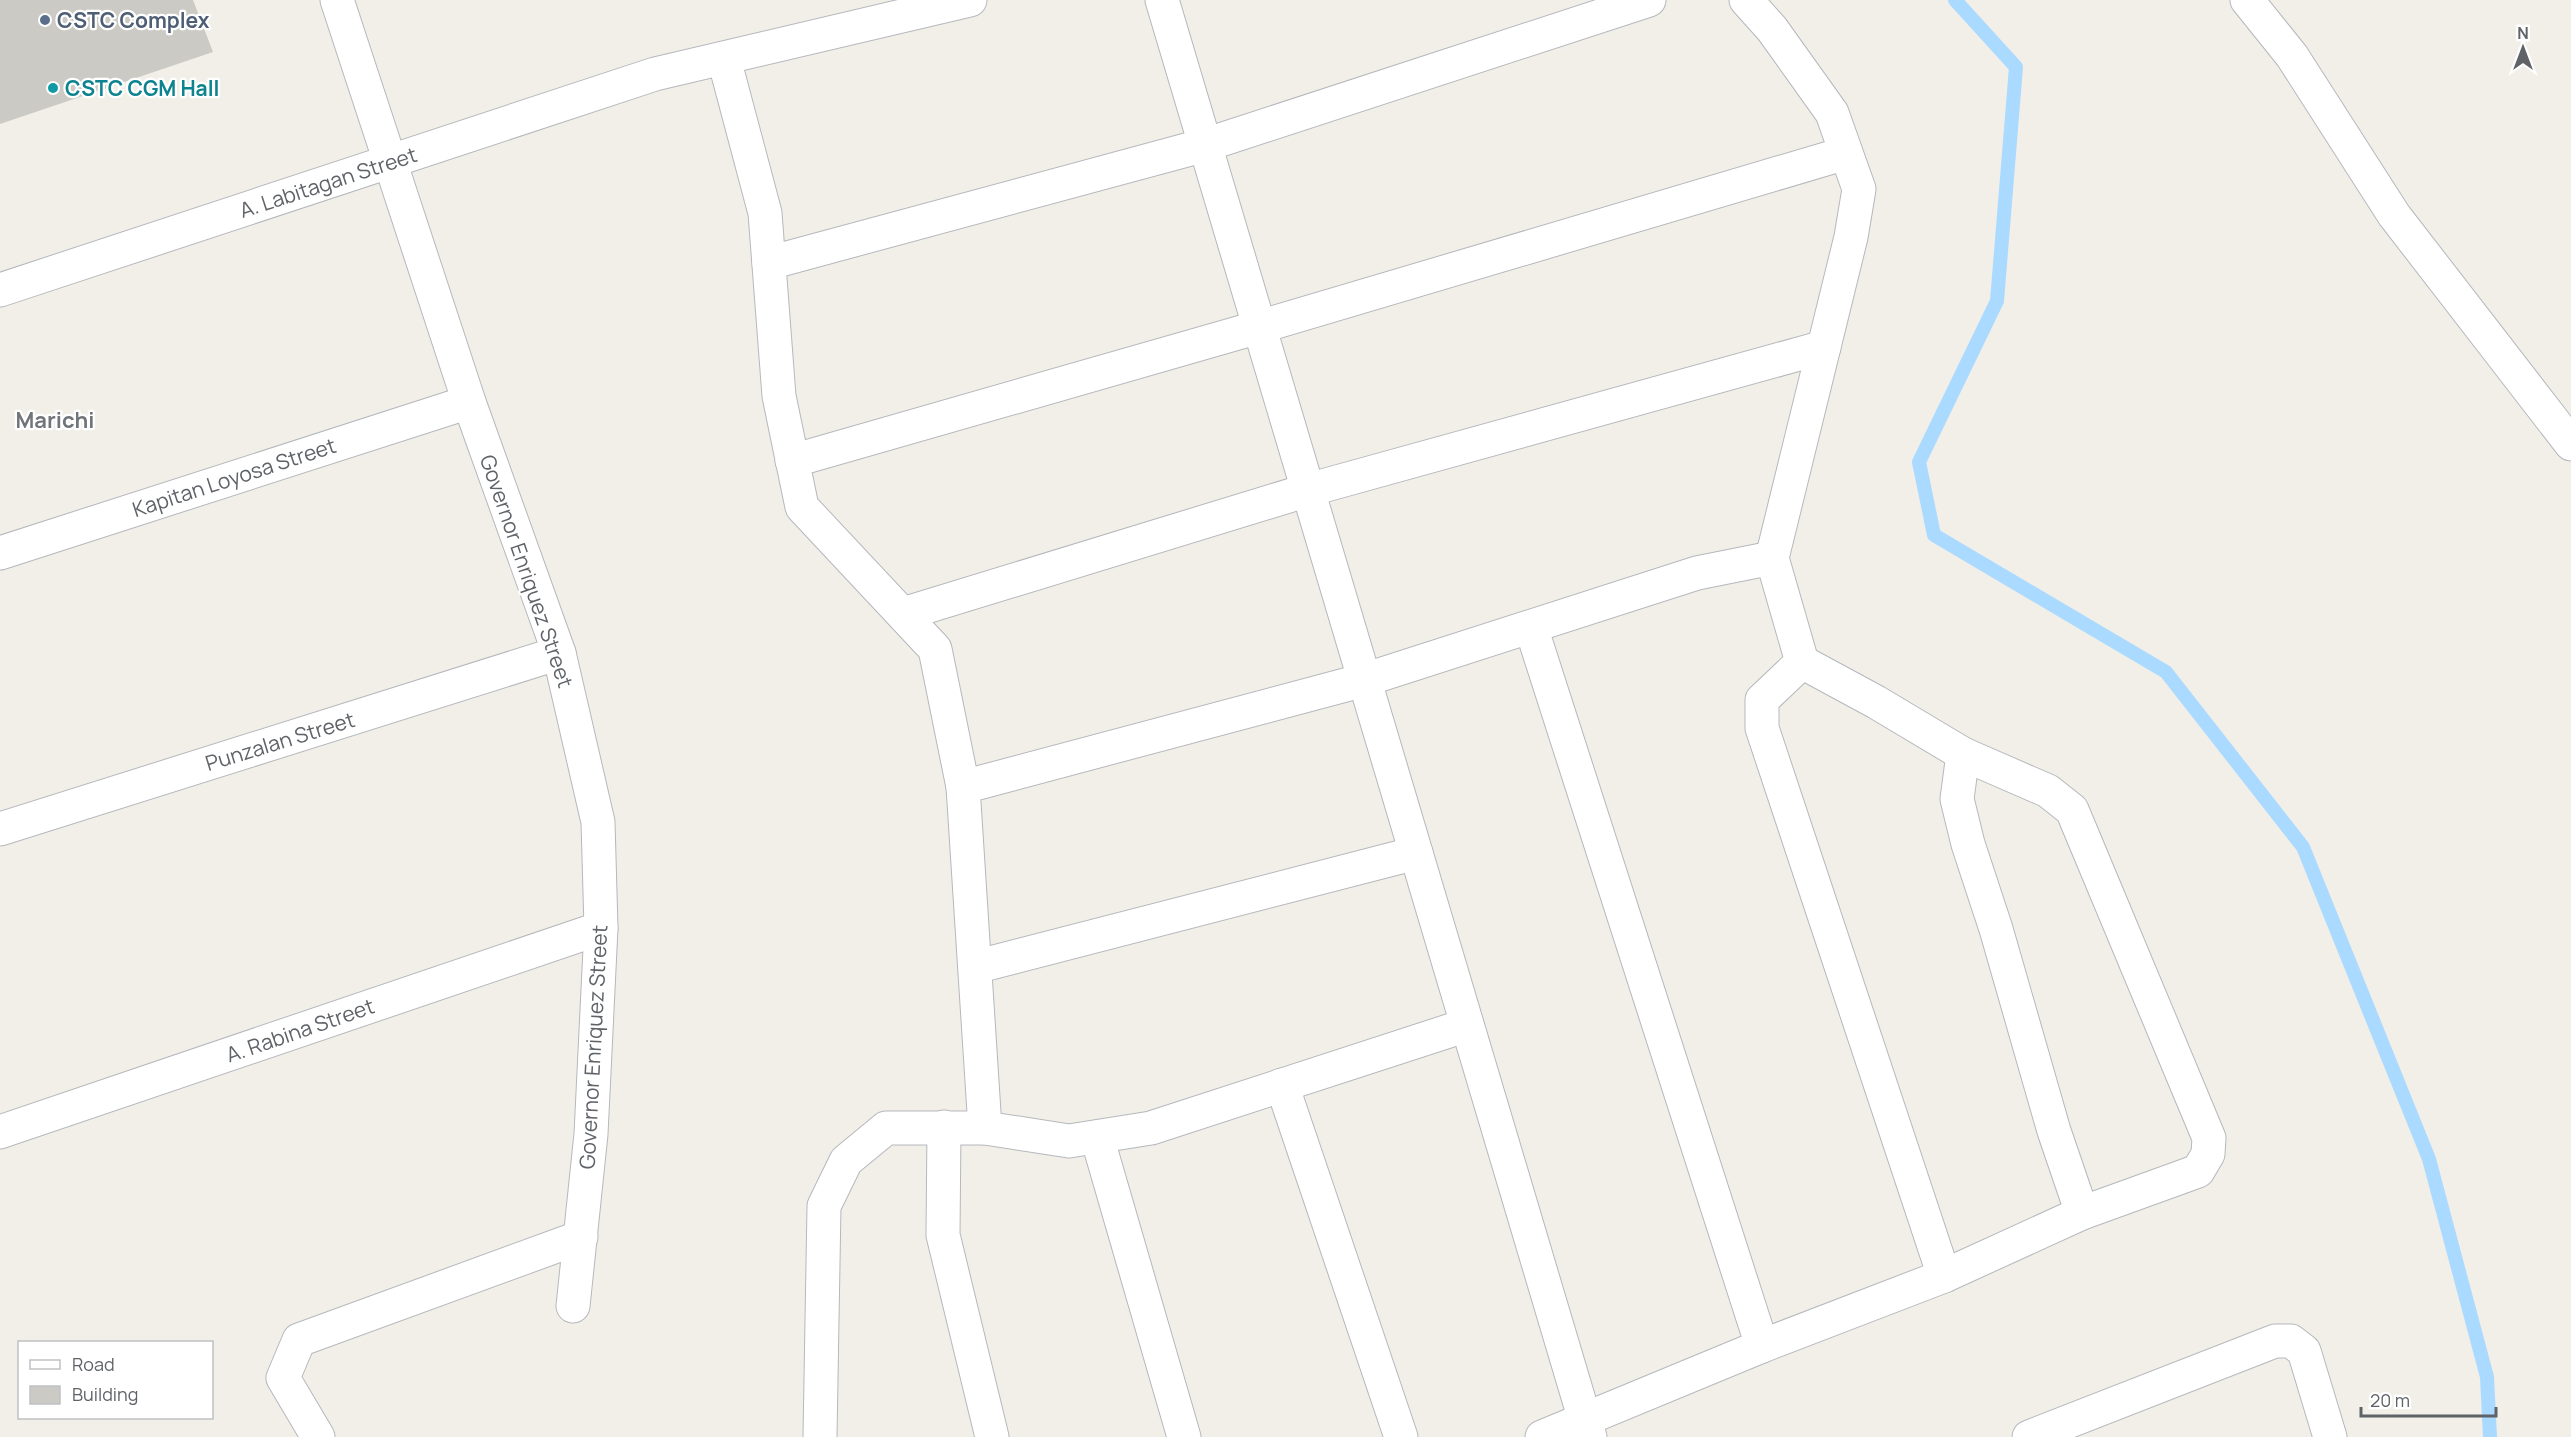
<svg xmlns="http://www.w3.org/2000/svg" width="2571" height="1437" font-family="Manrope,sans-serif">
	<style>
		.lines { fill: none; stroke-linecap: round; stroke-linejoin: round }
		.stream { stroke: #aadaff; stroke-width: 14 }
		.building { fill: #cccac5 }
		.street-casing { stroke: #b5b8bc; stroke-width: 35 }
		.street { stroke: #fff; stroke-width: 33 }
		.service-dot { fill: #5c6f8a; stroke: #fff; stroke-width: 2 }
		.culture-dot { fill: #0f9aa8; stroke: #fff; stroke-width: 2 }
		.labels { text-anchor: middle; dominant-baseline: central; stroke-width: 4.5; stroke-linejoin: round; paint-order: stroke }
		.service-label { font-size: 21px; font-weight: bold; fill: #4e5e75; stroke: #fff; text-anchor: start }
		.culture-label { font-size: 21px; font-weight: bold; fill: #0d838f; stroke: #fff; text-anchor: start }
		.street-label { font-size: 21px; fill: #5f6368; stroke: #fff }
		.neighbourhood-label { font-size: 22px; font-weight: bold; fill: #70757a; stroke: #fff }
	</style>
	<rect width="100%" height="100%" fill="#f1efe8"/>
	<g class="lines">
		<path class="stream" d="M1955,0l61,67 -19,234 -78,161 15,73 232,137 137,175 126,312 58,218 3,60"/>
	</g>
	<path class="building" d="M0,0h193l20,52 -213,72z"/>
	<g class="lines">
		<g class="street-casing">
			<g id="street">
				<path d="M337,0l132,402 90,251 39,169 3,106 -10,206 -18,172"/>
				<path d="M1162,0l428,1437"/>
				<path d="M2247,0l45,56 102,159 177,229"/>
				<path d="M724,59l41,154 14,183 23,111 133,142 28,138"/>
				<path d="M769,263l436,-118 444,-145"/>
				<path d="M0,290l655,-216 315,-74"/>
				<path d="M792,461l467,-134 587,-174"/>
				<path d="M0,553l469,-151"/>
				<path d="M903,614l405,-124 516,-143"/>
				<path d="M1531,627l231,719"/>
				<path d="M1802,662l-40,38v28l182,548"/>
				<path d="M1963,754l-6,45 11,45 28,85 58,202 28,82"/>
				<path d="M0,829l559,-176"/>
				<path d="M975,967l441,-114"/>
				<path d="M1282,1085l119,352"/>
				<path d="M944,1127l-1,108 49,202"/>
				<path d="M985,1128l-22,-341 401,-107 333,-107 75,-15"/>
				<path d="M0,1132l601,-204"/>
				<path d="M1097,1137l87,300"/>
				<path d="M318,1437l-35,-59 16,-38 282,-103"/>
				<path d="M820,1437l4,-231 22,-45 40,-33h99l84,13 82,-13 316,-103"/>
				<path d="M1542,1437l220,-91 182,-70 138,-63 116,-42 10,-17 1,-16 -137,-328 -24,-19 -85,-37 -87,-52 -74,-40 -30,-104 79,-321 8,-48 -27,-76 -60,-84 -26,-29"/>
				<path d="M2029,1437l246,-96h16l13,10 26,86"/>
			</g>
		</g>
		<use href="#street" class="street"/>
	</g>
	<circle class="service-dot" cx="45" cy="20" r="6"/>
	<circle class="culture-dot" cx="53" cy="88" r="6"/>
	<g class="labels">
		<g class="service-label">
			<text x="57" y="20">CSTC Complex</text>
		</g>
		<g class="culture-label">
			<text x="65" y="88">CSTC CGM Hall</text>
		</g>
		<g class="street-label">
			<text transform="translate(328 182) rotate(-18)">A. Labitagan Street</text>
			<text transform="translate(234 477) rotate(-18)">Kapitan Loyosa Street</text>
			<text transform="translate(527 571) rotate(71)">Governor Enriquez Street</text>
			<text transform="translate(280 741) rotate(-17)">Punzalan Street</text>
			<text transform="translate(300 1030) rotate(-19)">A. Rabina Street</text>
			<text transform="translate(593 1047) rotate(-87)">Governor Enriquez Street</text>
		</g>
		<g class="neighbourhood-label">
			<text x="55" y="420">Marichi</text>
		</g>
	</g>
	<rect x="18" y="1341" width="195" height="78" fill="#ffffff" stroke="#bfc1c3" stroke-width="1.5"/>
	<rect x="30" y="1360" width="30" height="9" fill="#ffffff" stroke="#bfc1c3" stroke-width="1.5"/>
	<text x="72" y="1371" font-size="18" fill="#5f6368">Road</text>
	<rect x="30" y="1386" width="30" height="18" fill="#cccac5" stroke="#bfc1c3" stroke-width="1.5"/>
	<text x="72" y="1401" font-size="18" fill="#5f6368">Building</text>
	<g transform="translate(2523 48)" stroke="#ffffff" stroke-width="4.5" paint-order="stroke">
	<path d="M0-4.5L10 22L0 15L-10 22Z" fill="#5f6368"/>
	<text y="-9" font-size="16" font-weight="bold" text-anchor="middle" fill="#5f6368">N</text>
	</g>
	<path d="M2361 1407v9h135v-9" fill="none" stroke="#5f6368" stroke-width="3"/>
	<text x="2370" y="1407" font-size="18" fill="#5f6368" stroke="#ffffff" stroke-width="4.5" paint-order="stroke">20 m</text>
</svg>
